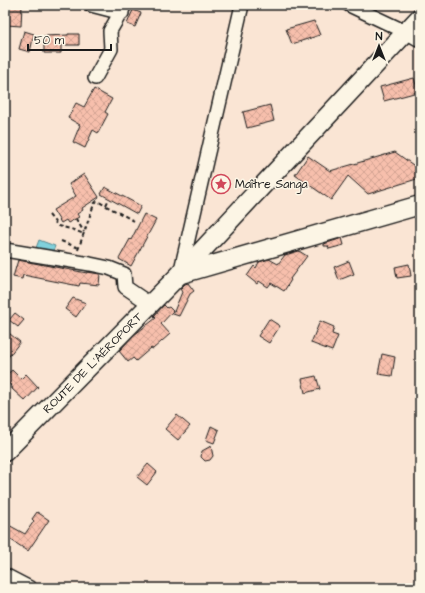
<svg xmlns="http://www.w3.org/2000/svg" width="425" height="593" font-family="'Architects Daughter',sans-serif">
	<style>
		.water { fill: url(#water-ripples); stroke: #58888f }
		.building { fill: url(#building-cross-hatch); stroke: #1c1c1c }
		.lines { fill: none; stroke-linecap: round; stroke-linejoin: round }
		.minor-casing { stroke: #1c1c1c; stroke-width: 16 }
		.secondary-casing { stroke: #1c1c1c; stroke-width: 21 }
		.path { stroke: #1c1c1c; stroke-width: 2; stroke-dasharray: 4 3; stroke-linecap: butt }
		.minor { stroke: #fcf5e5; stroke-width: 13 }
		.secondary { stroke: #fcf5e5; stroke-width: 18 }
		.labels { text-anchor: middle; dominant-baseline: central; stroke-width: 3; stroke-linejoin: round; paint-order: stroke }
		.poi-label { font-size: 12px; fill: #1c1c1c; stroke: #fcf5e5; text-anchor: start }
		.street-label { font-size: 12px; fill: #1c1c1c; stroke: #fcf5e5 }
	</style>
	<defs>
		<pattern id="water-ripples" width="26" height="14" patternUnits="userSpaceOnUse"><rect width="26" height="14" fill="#80d0db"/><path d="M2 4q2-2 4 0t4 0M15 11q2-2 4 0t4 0" fill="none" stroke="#6eb2bb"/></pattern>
		<pattern id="building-cross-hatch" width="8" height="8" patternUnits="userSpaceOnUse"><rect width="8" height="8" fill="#f7bfac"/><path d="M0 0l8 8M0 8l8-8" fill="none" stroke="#d3a493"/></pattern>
	</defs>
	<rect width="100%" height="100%" fill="#fae5d4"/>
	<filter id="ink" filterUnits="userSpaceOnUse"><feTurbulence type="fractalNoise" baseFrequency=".025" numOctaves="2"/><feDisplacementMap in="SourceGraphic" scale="8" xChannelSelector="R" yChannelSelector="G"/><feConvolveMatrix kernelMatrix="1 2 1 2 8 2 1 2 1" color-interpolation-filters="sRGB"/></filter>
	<g filter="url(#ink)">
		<path class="water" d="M39,240l16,6 -3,8 -16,-6z"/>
		<g class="building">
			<path d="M7,5h15l-1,21 -15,-1z"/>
			<path d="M133,10l8,3 -6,14 -8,-3z"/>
			<path d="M314,21l6,14 -28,9 -6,-15z"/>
			<path d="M24,31l10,3 -4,18 -11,-3z"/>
			<path d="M68,34h11v11h-18v8h-17v-17l24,-1z"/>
			<path d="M414,78l4,14 -34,9 -4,-14z"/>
			<path d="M94,89l18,10 -7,13 3,2 -10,19 -5,-3 -8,18 -12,-6 7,-17 -12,-7 8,-15 8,4z"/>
			<path d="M270,105l4,16 -27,7 -4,-16z"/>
			<path d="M395,152l25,18v8l-52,16 -20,-18 -17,24 -36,-25 13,-19 22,15z"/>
			<path d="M84,174l15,23 -17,11 1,2 -6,4 2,3 -11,6 -2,-3 -5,3 -8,-13 23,-14 -7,-12z"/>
			<path d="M105,187l36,19 -4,8 -36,-20z"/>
			<path d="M144,214l12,6 -25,46 -12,-7 11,-20 1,1z"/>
			<path d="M342,238l2,7 -15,4 -1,-3h-4v-2z"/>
			<path d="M299,251l8,5 -17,23 1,1 -7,11 -13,-8 -3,4 -9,-6 -2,3 -10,-8 7,-10 2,2 3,-6 10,-3 9,5 7,-9z"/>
			<path d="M18,260l69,13v-1l13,2 -1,11 -19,-2 -1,3 -56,-11 -1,4 -9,-2z"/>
			<path d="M349,261l5,13 -15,6 -5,-13z"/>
			<path d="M409,264l2,12 -14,2 -2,-11z"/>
			<path d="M188,283l6,8 -4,3 -11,22 -6,-2 9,-22 -2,-3 5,-5z"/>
			<path d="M73,298l13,5 -10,14 -11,-8z"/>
			<path d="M164,305l3,3 2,-1 4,4 -12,13 9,10 -17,15 -2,-1 -15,13 -3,-3 -5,4 -9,-11 15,-16 22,-17 -2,-2z"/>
			<path d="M15,313l9,7 -6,7 -9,-7z"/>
			<path d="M269,319l11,7 -11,17 -11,-7z"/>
			<path d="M320,321l14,6 -2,7 6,2 -6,15 -21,-8z"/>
			<path d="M5,330l15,12 -15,19z"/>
			<path d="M382,354l13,3 -3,19 -14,-2z"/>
			<path d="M12,370l9,9 5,-5 12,13 -13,14 -13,-12 1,-1 -8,-9v-3z"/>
			<path d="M316,376l4,13 -15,4 -3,-14z"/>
			<path d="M177,415l13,11 -12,14 -13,-11z"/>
			<path d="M211,426l8,4 -5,13 -8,-3z"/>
			<path d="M211,446l2,10 -3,4 -5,1 -4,-4 1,-6z"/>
			<path d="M148,464l9,8 -10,13 -10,-8z"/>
			<path d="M37,512l12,8 -21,31 -23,-15v-13l20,11 9,-13 -2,-2z"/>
		</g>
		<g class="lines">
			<g class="minor-casing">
				<g id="minor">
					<path d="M91,5l31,8"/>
					<path d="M349,5l57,27 14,8"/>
					<path d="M95,78l16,-29 -1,-18 15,-26"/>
					<path d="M5,250l85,14 19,4 15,6 1,13 25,17"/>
					<path d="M180,274l62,-269"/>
					<path d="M5,575l25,13"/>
				</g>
			</g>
			<g class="secondary-casing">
				<g id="secondary">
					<path d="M181,274l239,-69"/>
					<path id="s1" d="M5,452l175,-178 240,-257"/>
				</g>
			</g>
			<g class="path">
				<path d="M106,205l3,-6"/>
				<path d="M49,215l9,11 13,3 13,5"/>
				<path d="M76,219l8,13"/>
				<path d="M61,241l18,7"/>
				<path d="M78,250l16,-46 3,-3 39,21"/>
			</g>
			<use href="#minor" class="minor"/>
			<use href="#secondary" class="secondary"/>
		</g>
	</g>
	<defs>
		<g id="sight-ring" transform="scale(1)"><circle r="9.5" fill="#fcf5e5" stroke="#d1495b" stroke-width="1.5"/><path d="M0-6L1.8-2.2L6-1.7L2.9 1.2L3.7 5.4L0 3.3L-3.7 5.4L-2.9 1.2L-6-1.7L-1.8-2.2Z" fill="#d1495b"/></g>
	</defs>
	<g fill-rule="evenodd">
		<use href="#sight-ring" x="221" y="184"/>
	</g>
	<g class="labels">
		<g class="poi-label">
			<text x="235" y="184">Maître Sanga</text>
		</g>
		<g class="street-label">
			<text stroke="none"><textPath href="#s1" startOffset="125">ROUTE DE L'AÉROPORT</textPath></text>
		</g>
	</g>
	<rect width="425" height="593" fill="none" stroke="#fcf5e5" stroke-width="20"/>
	<rect x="10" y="10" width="405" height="573" fill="none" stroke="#1c1c1c" stroke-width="1.5" filter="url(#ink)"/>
	<g transform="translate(379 46)" stroke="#fcf5e5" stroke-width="3" paint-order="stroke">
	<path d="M0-3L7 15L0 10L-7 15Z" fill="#1c1c1c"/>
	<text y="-6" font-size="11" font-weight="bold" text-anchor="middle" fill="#1c1c1c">N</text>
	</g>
	<path d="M28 44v6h83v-6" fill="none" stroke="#1c1c1c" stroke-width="2"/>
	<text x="34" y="44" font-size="12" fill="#1c1c1c" stroke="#fcf5e5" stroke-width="3" paint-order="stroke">50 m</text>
</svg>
